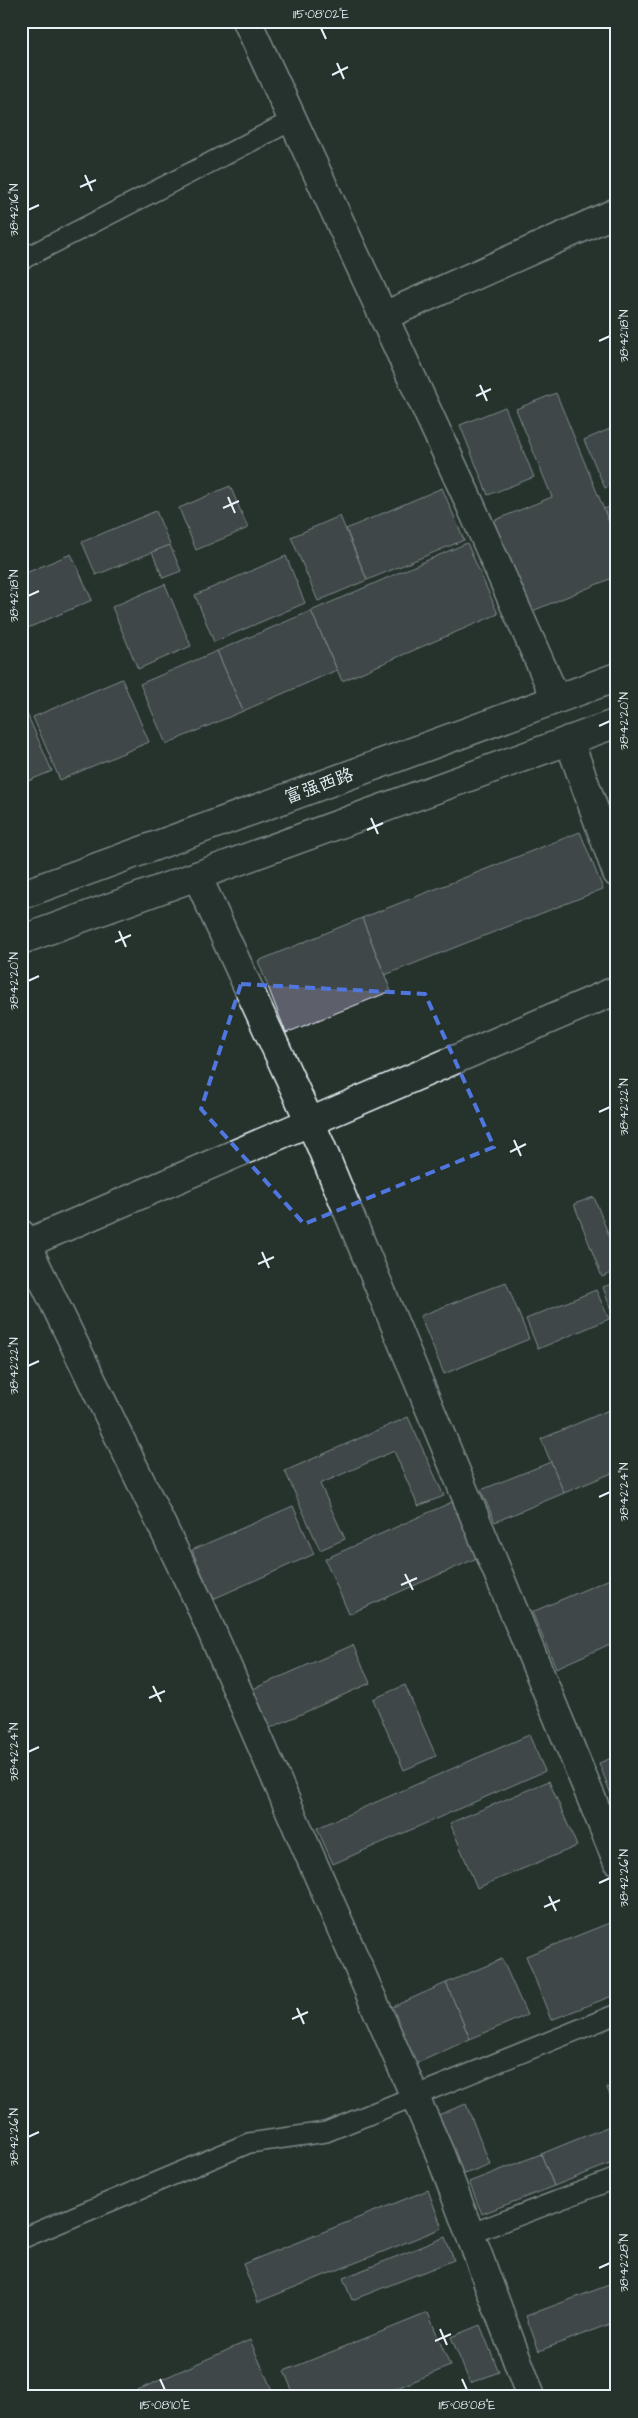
<svg xmlns="http://www.w3.org/2000/svg" width="638" height="2418" font-family="'Architects Daughter','LXGW WenKai TC',sans-serif">
	<style>
		.building { fill: #5d5e6b; stroke: #e8f1f8 }
		.lines { fill: none; stroke-linecap: round; stroke-linejoin: round }
		.lane-casing { stroke: #e8f1f8; stroke-width: 22 }
		.street-casing { stroke: #e8f1f8; stroke-width: 31 }
		.secondary-casing { stroke: #e8f1f8; stroke-width: 31 }
		.lane { stroke: #26332d; stroke-width: 19 }
		.street { stroke: #26332d; stroke-width: 28 }
		.secondary { stroke: #26332d; stroke-width: 28 }
		.marked { fill: none; stroke: #5077e0; stroke-width: 4; stroke-dasharray: 10 6; stroke-linejoin: round }
		.ticks { fill: none; stroke: #e8f1f8; stroke-width: 2 }
		.labels { text-anchor: middle; dominant-baseline: central; stroke-width: 5; stroke-linejoin: round; paint-order: stroke }
		.street-label { font-size: 18px; fill: #e8f1f8; stroke: #26332d }
		.neatline { fill: none; stroke: #e8f1f8; stroke-width: 2 }
		.ticks-label { font-size: 12px; text-anchor: middle; fill: #e8f1f8 }
	</style>
	<rect width="100%" height="100%" fill="#26332d"/>
	<filter id="ink" filterUnits="userSpaceOnUse"><feTurbulence type="fractalNoise" baseFrequency=".02" numOctaves="2"/><feDisplacementMap in="SourceGraphic" scale="10" xChannelSelector="R" yChannelSelector="G"/><feConvolveMatrix kernelMatrix="1 2 1 2 8 2 1 2 1" color-interpolation-filters="sRGB"/></filter>
	<g filter="url(#ink)">
		<g class="building">
			<path d="M556,393l61,148v35l-87,36 -37,-91 59,-24 -36,-88z"/>
			<path d="M505,407l29,70 -46,18 -28,-70z"/>
			<path d="M617,426v57l-12,5 -21,-48z"/>
			<path d="M230,486l18,42 -52,22 -17,-42z"/>
			<path d="M442,488l22,52 -97,40 -21,-51z"/>
			<path d="M617,504v37l-13,-32z"/>
			<path d="M156,511l14,34 -74,30 -14,-33z"/>
			<path d="M340,516l27,64 -49,21 -27,-64z"/>
			<path d="M467,543l31,71 -156,67 -31,-70z"/>
			<path d="M170,545l11,26 -18,7 -11,-26z"/>
			<path d="M71,554l21,46 -71,31v-56z"/>
			<path d="M286,556l19,47 -91,39 -19,-47z"/>
			<path d="M165,584l26,62 -53,23 -26,-62z"/>
			<path d="M311,611l26,59 -94,41 -26,-60z"/>
			<path d="M217,651l26,60 -77,33 -26,-60z"/>
			<path d="M122,679l27,63 -89,38 -27,-63z"/>
			<path d="M21,700l31,71 -31,13z"/>
			<path d="M580,832l23,57 -218,86 -23,-57z"/>
			<path d="M362,918l29,73 -105,42 -28,-72z"/>
			<path d="M594,1197l23,60v14l-15,6 -28,-73z"/>
			<path d="M506,1282l23,57 -85,35 -24,-58z"/>
			<path d="M617,1282v32l-4,2 -10,-29z"/>
			<path d="M596,1290l13,29 -71,30 -12,-30z"/>
			<path d="M617,1407v21l-8,-18z"/>
			<path d="M609,1410l8,18v43l-53,22 -23,-54z"/>
			<path d="M408,1417l36,79 -26,10 -24,-55 -74,33 25,55 -25,11 -35,-79z"/>
			<path d="M551,1462l13,31 -69,29 -14,-32z"/>
			<path d="M452,1502l25,56 -128,56 -24,-55z"/>
			<path d="M293,1506l21,48 -101,45 -21,-49z"/>
			<path d="M617,1576v65l-61,27 -24,-56z"/>
			<path d="M353,1645l17,38 -100,45 -17,-39z"/>
			<path d="M405,1685l31,71 -32,14 -31,-71z"/>
			<path d="M529,1735l16,36 -212,93 -16,-36z"/>
			<path d="M617,1756v54l-18,-47z"/>
			<path d="M549,1781l28,65 -100,42 -27,-65z"/>
			<path d="M617,1920v74l-66,26 -25,-64z"/>
			<path d="M502,1959l25,56 -57,24 -24,-56z"/>
			<path d="M446,1983l24,56 -57,26 -25,-56z"/>
			<path d="M617,2085v27l-10,-24z"/>
			<path d="M466,2104l24,60 -28,11 -24,-60z"/>
			<path d="M617,2123v38l-63,25 -13,-32z"/>
			<path d="M541,2154l13,32 -72,28 -13,-32z"/>
			<path d="M428,2190l14,38 -184,74 -15,-38z"/>
			<path d="M445,2237l9,23 -102,40 -9,-22z"/>
			<path d="M617,2282v39l-78,30 -13,-35z"/>
			<path d="M428,2313l22,53 -74,31h-81l-11,-26z"/>
			<path d="M480,2325l19,47 -29,11 -19,-46z"/>
			<path d="M250,2340l25,57h-153z"/>
		</g>
		<g class="lines">
			<g class="lane-casing">
				<g id="lane">
					<path d="M21,260l272,-140"/>
					<path d="M470,2234l147,-56"/>
					<path d="M21,2239l228,-96 77,-11 291,-118"/>
				</g>
			</g>
			<g class="street-casing">
				<g id="street">
					<path d="M247,21l219,474 90,204"/>
					<path d="M384,316l233,-104"/>
					<path d="M569,740l48,133"/>
					<path d="M197,876l123,268 297,716"/>
					<path d="M21,1234l177,366 242,554 91,243"/>
					<path d="M21,1246l596,-256"/>
				</g>
			</g>
			<g class="secondary-casing">
				<g id="secondary">
					<path d="M21,895l596,-218"/>
					<path d="M21,940l596,-217"/>
				</g>
			</g>
			<use href="#lane" class="lane"/>
			<use href="#street" class="street"/>
			<use href="#secondary" class="secondary"/>
		</g>
	</g>
	<path d="M0 0H638V2418H0ZM241,984l184,10 69,153 -190,77 -103,-115z" fill="#26332d" fill-opacity=".55" fill-rule="evenodd"/>
	<path class="marked" d="M241,984l184,10 69,153 -190,77 -103,-115z"/>
	<path class="ticks" d="M321,28l5,11M337,63l7,16M332,75l16,-8M85,175l7,16M80,187l16,-7M28,210l11,-5M599,341l11,-5M480,385l7,16M476,396l15,-7M228,497l7,16M223,508l16,-7M28,596l11,-5M599,726l11,-5M371,818l7,16M367,830l16,-7M119,931l7,16M115,942l16,-7M28,981l11,-5M599,1112l11,-5M514,1140l7,16M510,1152l16,-8M262,1252l7,16M258,1264l16,-7M28,1366l11,-5M599,1497l11,-5M405,1574l8,16M401,1585l16,-7M153,1686l8,16M149,1698l16,-7M28,1752l11,-5M599,1883l11,-5M549,1896l7,15M544,1907l16,-7M297,2008l7,16M292,2019l16,-7M28,2137l11,-5M599,2268l11,-5M440,2329l7,16M435,2341l16,-7M160,2379l5,11M462,2379l5,11"/>
	<g class="labels">
		<g class="street-label">
			<text transform="translate(319 786) rotate(-20)">富强西路</text>
		</g>
	</g>
	<rect width="638" height="2418" fill="none" stroke="#26332d" stroke-width="55"/>
	<rect x="28" y="28" width="582" height="2362" class="neatline"/>
	<g class="ticks-label">
		<text x="321" y="18">115°08'02"E</text>
		<text transform="translate(14 210) rotate(-90)" y="4">38°42'16"N</text>
		<text transform="translate(624 336) rotate(-90)" y="4">38°42'18"N</text>
		<text transform="translate(14 596) rotate(-90)" y="4">38°42'18"N</text>
		<text transform="translate(624 721) rotate(-90)" y="4">38°42'20"N</text>
		<text transform="translate(14 981) rotate(-90)" y="4">38°42'20"N</text>
		<text transform="translate(624 1107) rotate(-90)" y="4">38°42'22"N</text>
		<text transform="translate(14 1366) rotate(-90)" y="4">38°42'22"N</text>
		<text transform="translate(624 1492) rotate(-90)" y="4">38°42'24"N</text>
		<text transform="translate(14 1752) rotate(-90)" y="4">38°42'24"N</text>
		<text transform="translate(624 1878) rotate(-90)" y="4">38°42'26"N</text>
		<text transform="translate(14 2137) rotate(-90)" y="4">38°42'26"N</text>
		<text transform="translate(624 2263) rotate(-90)" y="4">38°42'28"N</text>
		<text x="165" y="2409">115°08'10"E</text>
		<text x="467" y="2409">115°08'08"E</text>
	</g>
</svg>
